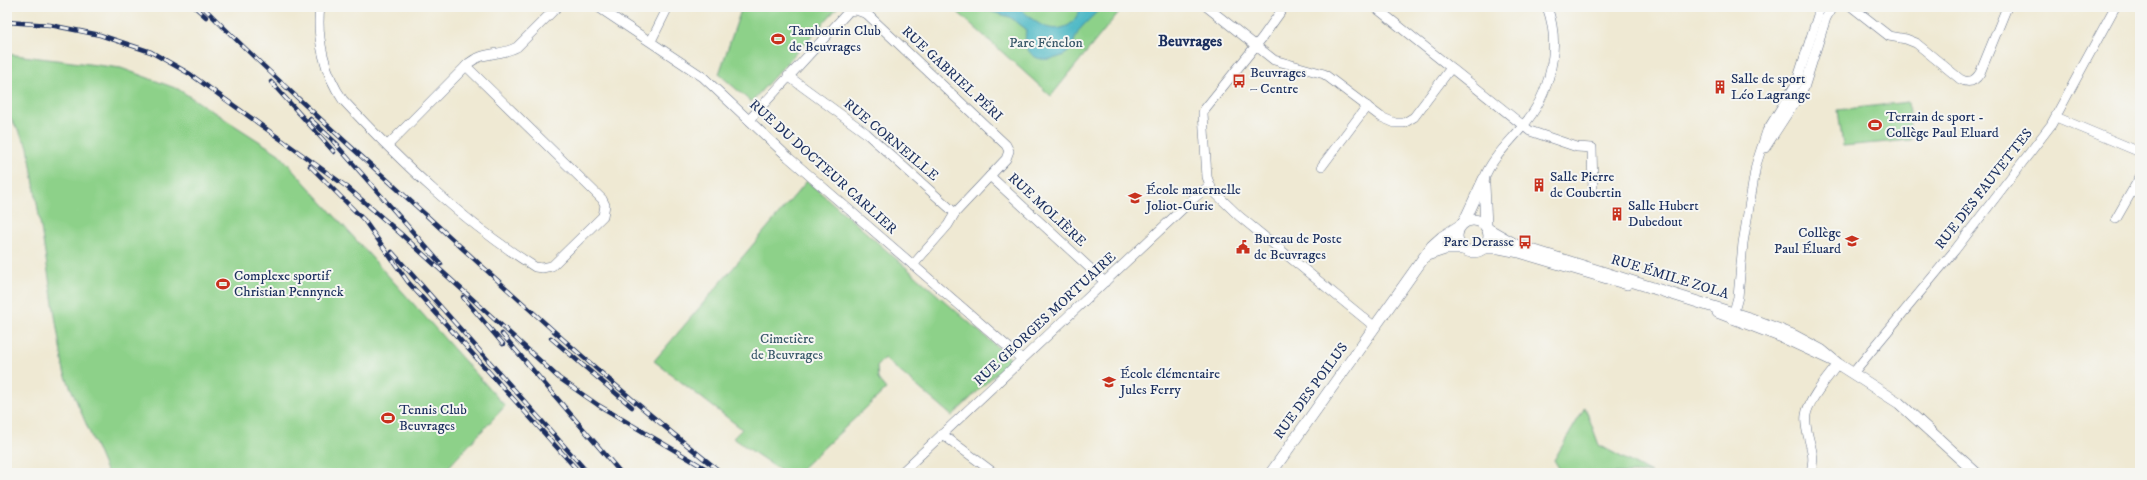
<svg xmlns="http://www.w3.org/2000/svg" width="2147" height="480" font-family="'IM FELL DW Pica',serif">
	<style>
		.green { fill: #8dd189; stroke: #548074 }
		.water { fill: #4bb8c5; stroke: #337492 }
		.lines { fill: none; stroke-linecap: round; stroke-linejoin: round }
		.minor-casing { stroke: #657087; stroke-width: 10 }
		.tertiary-casing { stroke: #657087; stroke-width: 12 }
		.minor { stroke: #fff; stroke-width: 9 }
		.tertiary { stroke: #fff; stroke-width: 11 }
		.rail-casing { stroke: #1b2f5e; stroke-width: 4.5 }
		.rail { stroke: #f6f6f2; stroke-width: 3; stroke-dasharray: 9; stroke-linecap: butt }
		.labels { text-anchor: middle; dominant-baseline: central; stroke-width: 4; stroke-linejoin: round; paint-order: stroke }
		.poi-label { font-size: 14px; fill: #1b2f5e; stroke: #f6f6f2; text-anchor: start }
		.park-label { font-size: 14px; fill: #385869; stroke: #f6f6f2 }
		.street-label { font-size: 14px; fill: #1b2f5e; stroke: #f6f6f2 }
		.quarter-label { font-size: 16px; font-weight: bold; fill: #1b2f5e; stroke: #f6f6f2 }
	</style>
	<rect width="100%" height="100%" fill="#f6f6f2"/>
	<filter id="ink" filterUnits="userSpaceOnUse"><feTurbulence type="fractalNoise" baseFrequency=".025" numOctaves="2"/><feDisplacementMap in="SourceGraphic" scale="8" xChannelSelector="R" yChannelSelector="G"/><feConvolveMatrix kernelMatrix="1 2 1 2 8 2 1 2 1" color-interpolation-filters="sRGB"/></filter>
	<filter id="wash" filterUnits="userSpaceOnUse"><feTurbulence type="fractalNoise" baseFrequency=".012" numOctaves="4" result="noise"/><feDisplacementMap in="SourceGraphic" scale="16" xChannelSelector="R" yChannelSelector="G"/><feGaussianBlur stdDeviation="0.9" result="paint"/><feColorMatrix in="noise" values="0 0 0 0 0 0 0 0 0 0 0 0 0 0 0 0 0 1.4 0 .05"/><feComposite in="paint" operator="in"/></filter>
	<g filter="url(#wash)">
		<rect width="100%" height="100%" fill="#efe9d3"/>
		<g class="green">
			<path d="M742,7h96l-87,95 -32,-28z"/>
			<path d="M952,7h171l-72,89z"/>
			<path d="M7,54l114,14 57,21 101,65 226,252 -62,67h-336l-43,-101 -36,-225 -21,-35z"/>
			<path d="M1908,102l3,38 -68,6 -5,-36z"/>
			<path d="M807,181l204,178 -59,57 -68,-58 -7,8 1,13 8,10 -89,84h-13l-51,-35 9,-9 -88,-68z"/>
			<path d="M1585,407l14,38 52,28h-89l-8,-13z"/>
		</g>
		<path class="water" d="M975,7h44c13,13 30,29 50,18 5,-3 10,-13 13,-18h20c-7,7 -15,14 -22,22 -4,6 -6,13 -9,20 -6,9 -28,14 -37,7 -10,-7 -9,-16 -8,-27l-16,-12z"/>
	</g>
	<g filter="url(#ink)">
		<g class="lines">
			<g class="minor-casing">
				<g id="minor">
					<path d="M320,7c-4,31 5,68 23,93 58,62 120,122 192,167l7,1 10,-2 51,-50 2,-11 -3,-6 -136,-133"/>
					<path d="M598,7l105,70 85,80 234,202"/>
					<path d="M1207,7l67,53 50,14 57,43 14,6h9l10,-6 37,-49"/>
					<path d="M1284,7l-22,31 -58,72 -1,3 4,64 5,13 27,26 136,111"/>
					<path d="M1375,7l155,124 47,16 15,1 1,42"/>
					<path d="M1852,7l37,29 17,3 10,4 44,36c9,5 15,2 20,-6l27,-66"/>
					<path d="M651,41l17,-34"/>
					<path d="M788,76l78,57 89,80"/>
					<path d="M2056,117l84,35"/>
					<path d="M749,120l100,-109 7,-1 11,4 139,131 3,6 -3,8 -51,54 -7,12 -35,40"/>
					<path d="M388,145l81,-82c15,-12 32,-7 48,-16l40,-40"/>
					<path d="M1765,148l39,-60 22,-70 6,-11"/>
					<path d="M1322,166l45,-60"/>
					<path d="M990,176l115,106"/>
					<path d="M1484,179c7,-20 25,-36 38,-52 28,-32 40,-80 25,-120"/>
					<path d="M2116,219l24,-42"/>
					<path d="M1482,249h17l20,4 108,32"/>
					<path d="M1717,313l65,25 56,26c-9,12 -30,36 -32,51 -3,20 13,38 4,58"/>
					<path d="M1732,319l6,-22 5,-54 13,-78 11,-34 29,-47 22,-69v-8"/>
					<path d="M1853,373l102,-123 96,-125 64,-118"/>
					<path d="M942,434l52,39"/>
					<path d="M901,473l292,-274 17,-14"/>
				</g>
			</g>
			<g class="tertiary-casing">
				<g id="tertiary">
					<path d="M1484,185l2,41"/>
					<circle cx="1473" cy="236" r="16"/>
					<path d="M1464,222l20,-43"/>
					<path d="M1488,229l28,16 236,74 41,16 28,15 17,14 61,39 77,70"/>
					<path d="M1427,255l18,-6h19"/>
					<path d="M1271,473l161,-227 10,-9 19,-12"/>
				</g>
			</g>
			<use href="#minor" class="minor"/>
			<use href="#tertiary" class="tertiary"/>
			<g class="rail-casing">
				<g id="rail">
					<path d="M195,7l11,10"/>
					<path d="M203,7c72,72 148,140 223,208 97,89 193,177 296,258"/>
					<path d="M7,22l43,3 50,10 51,17 39,22 157,113 54,47 158,144 39,27 115,68"/>
					<path d="M271,82l63,70"/>
					<path d="M310,119l28,26"/>
					<path d="M333,141l108,123"/>
					<path d="M310,166l54,54 44,62 172,191"/>
					<path d="M392,252l196,221"/>
					<path d="M463,297l40,47"/>
					<path d="M502,334l119,139"/>
					<path d="M551,338l81,69"/>
				</g>
			</g>
			<use href="#rail" class="rail"/>
		</g>
	</g>
	<defs>
		<g id="stadium-bare" transform="scale(1.08)"><path d="M0-5a6.5 5 0 1 0 0 10a6.5 5 0 1 0 0-10ZM-3.5-1.8h7v3.6h-7Z" fill="#c8321e" stroke="#f6f6f2" stroke-width="2.5" paint-order="stroke"/></g>
		<g id="bus-bare" transform="scale(1.08)"><path d="M-5-6H5V4H4V6H2V4H-2V6H-4V4H-5ZM-3.5-4V0h7V-4ZM-3.5 1.2v1.5H-2V1.2ZM2 1.2v1.5H3.5V1.2Z" fill="#c8321e" stroke="#f6f6f2" stroke-width="2.5" paint-order="stroke"/></g>
		<g id="building-bare" transform="scale(1.08)"><path d="M-4-6H4V6H1V3H-1V6H-4ZM-2.5-4.3h1.7v1.8h-1.7ZM.8-4.3h1.7v1.8H.8ZM-2.5-1h1.7V.8h-1.7ZM.8-1h1.7V.8H.8Z" fill="#c8321e" stroke="#f6f6f2" stroke-width="2.5" paint-order="stroke"/></g>
		<g id="school-bare" transform="scale(1.08)"><path d="M0-5L7-2L0 1L-7-2ZM-4 1L0 2.5L4 1V4Q0 6-4 4Z" fill="#c8321e" stroke="#f6f6f2" stroke-width="2.5" paint-order="stroke"/></g>
		<g id="civic-bare" transform="scale(1.08)"><path d="M-.6-6.5H3V-4.5H.6V-3L4-1V1h2V6H-6V1h2V-1L-.6-3ZM-1.2 2.5V6h2.4V2.5Z" fill="#c8321e" stroke="#f6f6f2" stroke-width="2.5" paint-order="stroke"/></g>
	</defs>
	<g fill-rule="evenodd">
		<use href="#stadium-bare" x="778" y="39"/>
		<use href="#bus-bare" x="1239" y="81"/>
		<use href="#building-bare" x="1720" y="87"/>
		<use href="#stadium-bare" x="1875" y="125"/>
		<use href="#building-bare" x="1539" y="185"/>
		<use href="#school-bare" x="1135" y="198"/>
		<use href="#building-bare" x="1617" y="214"/>
		<use href="#school-bare" x="1852" y="241"/>
		<use href="#bus-bare" x="1525" y="242"/>
		<use href="#civic-bare" x="1243" y="247"/>
		<use href="#stadium-bare" x="223" y="284"/>
		<use href="#school-bare" x="1109" y="382"/>
		<use href="#stadium-bare" x="388" y="418"/>
	</g>
	<g class="labels">
		<g class="poi-label">
			<text x="789" y="31">Tambourin Club<tspan x="789" dy="16">de Beuvrages</tspan></text>
			<text x="1250" y="73">Beuvrages<tspan x="1250" dy="16">– Centre</tspan></text>
			<text x="1731" y="79">Salle de sport<tspan x="1731" dy="16">Léo Lagrange</tspan></text>
			<text x="1886" y="117">Terrain de sport -<tspan x="1886" dy="16">Collège Paul Eluard</tspan></text>
			<text x="1550" y="177">Salle Pierre<tspan x="1550" dy="16">de Coubertin</tspan></text>
			<text x="1146" y="190">École maternelle<tspan x="1146" dy="16">Joliot-Curie</tspan></text>
			<text x="1628" y="206">Salle Hubert<tspan x="1628" dy="16">Dubedout</tspan></text>
			<text x="1841" y="233" text-anchor="end">Collège<tspan x="1841" dy="16">Paul Éluard</tspan></text>
			<text x="1254" y="239">Bureau de Poste<tspan x="1254" dy="16">de Beuvrages</tspan></text>
			<text x="1514" y="242" text-anchor="end">Parc Derasse</text>
			<text x="234" y="276">Complexe sportif<tspan x="234" dy="16">Christian Pennynck</tspan></text>
			<text x="1120" y="374">École élémentaire<tspan x="1120" dy="16">Jules Ferry</tspan></text>
			<text x="399" y="410">Tennis Club<tspan x="399" dy="16">Beuvrages</tspan></text>
		</g>
		<g class="park-label">
			<text x="1046" y="43">Parc Fénelon</text>
			<text x="787" y="339">Cimetière<tspan x="787" dy="16">de Beuvrages</tspan></text>
		</g>
		<g class="street-label">
			<text transform="translate(952 74) rotate(43)">RUE GABRIEL PÉRI</text>
			<text transform="translate(891 140) rotate(40)">RUE CORNEILLE</text>
			<text transform="translate(823 167) rotate(42)">RUE DU DOCTEUR CARLIER</text>
			<text transform="translate(1984 189) rotate(-52)">RUE DES FAUVETTES</text>
			<text transform="translate(1047 210) rotate(43)">RUE MOLIÈRE</text>
			<text transform="translate(1670 277) rotate(17)">RUE ÉMILE ZOLA</text>
			<text transform="translate(1045 319) rotate(-43)">RUE GEORGES MORTUAIRE</text>
			<text transform="translate(1311 391) rotate(-54)">RUE DES POILUS</text>
		</g>
		<g class="quarter-label">
			<text x="1190" y="41">Beuvrages</text>
		</g>
	</g>
	<rect width="2147" height="480" fill="none" stroke="#f6f6f2" stroke-width="24"/>
</svg>
